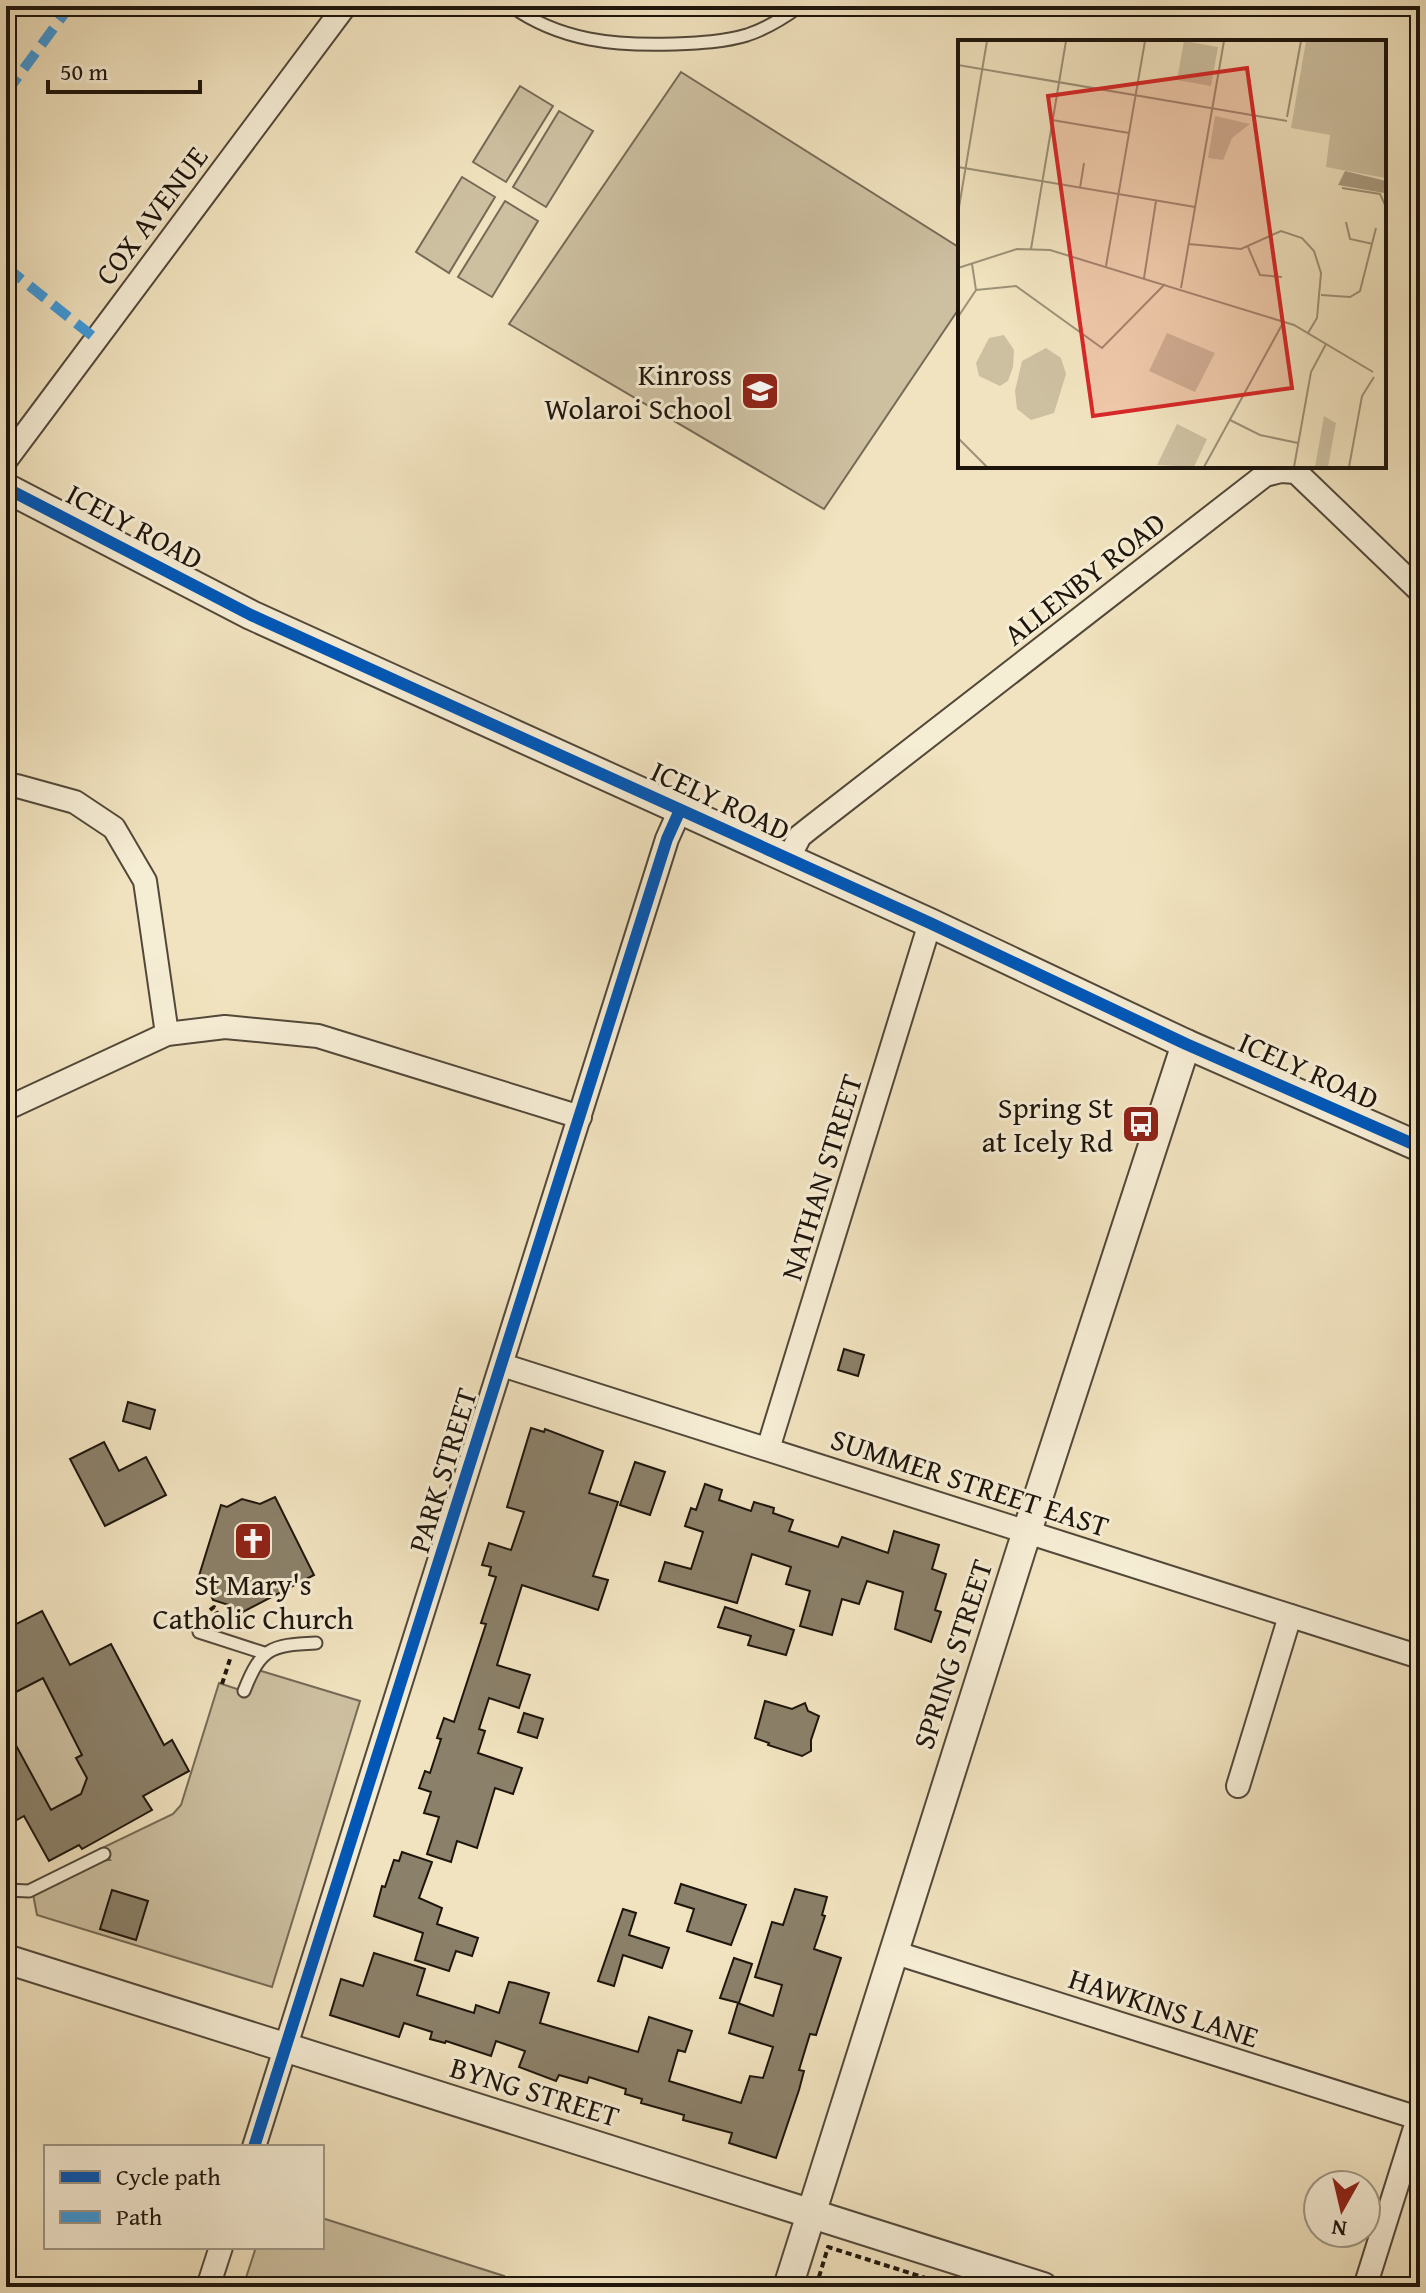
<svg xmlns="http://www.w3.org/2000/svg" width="1426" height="2293" font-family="'Gentium Book Plus',serif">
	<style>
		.green { fill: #cdc0a1; stroke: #756a56; stroke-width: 2 }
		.building { fill: #8b8069; stroke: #1d150c; stroke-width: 2 }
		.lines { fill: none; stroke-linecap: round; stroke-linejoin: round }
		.service-casing { stroke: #524839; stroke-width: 15 }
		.minor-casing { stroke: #524839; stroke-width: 26 }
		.tertiary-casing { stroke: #524839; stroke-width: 32 }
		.path { stroke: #1d150c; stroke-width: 4; stroke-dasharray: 6 4; stroke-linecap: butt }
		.service { stroke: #f6edd5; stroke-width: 11 }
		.minor { stroke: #f6edd5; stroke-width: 22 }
		.tertiary { stroke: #f6edd5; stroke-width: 28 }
		.quiet { stroke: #3c9ade; stroke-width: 10; stroke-dasharray: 20 10; stroke-linecap: butt }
		.cycleway-casing { stroke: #f6edd5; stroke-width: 17 }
		.cycleway { stroke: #0057b8; stroke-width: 12 }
		.labels { text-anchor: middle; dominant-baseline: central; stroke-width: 6; stroke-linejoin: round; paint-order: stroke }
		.street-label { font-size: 30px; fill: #1d150c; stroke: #f6edd5 }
		.poi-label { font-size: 30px; fill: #1d150c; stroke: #f6edd5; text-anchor: end }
		.inset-road { fill: none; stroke: #9c9177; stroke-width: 2 }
		.view { fill: #d62828; fill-opacity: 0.15; stroke: #d62828; stroke-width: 4 }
		.inset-edge { fill: none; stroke: #1d150c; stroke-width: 4 }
	</style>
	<rect width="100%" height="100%" fill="#f1e3bf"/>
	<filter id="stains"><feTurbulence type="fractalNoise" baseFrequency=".0025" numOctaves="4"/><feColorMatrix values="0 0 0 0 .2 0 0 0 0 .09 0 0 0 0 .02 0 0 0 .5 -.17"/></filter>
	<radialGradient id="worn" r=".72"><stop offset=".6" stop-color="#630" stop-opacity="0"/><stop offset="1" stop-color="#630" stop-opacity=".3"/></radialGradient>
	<g class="green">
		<path d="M681,72l279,176v59l-136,202 -315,-185z"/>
		<path d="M520,86l33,20 -47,76 -33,-20z"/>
		<path d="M559,111l34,20 -47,76 -33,-20z"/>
		<path d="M462,177l33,20 -46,76 -33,-21z"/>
		<path d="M505,201l33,20 -46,76 -34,-20z"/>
		<path d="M258,1670l102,31 -88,286 -235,-72 -4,-21 63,-33 14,-1 -10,-11 73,-35 8,-9 38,-122 30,10z"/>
		<path d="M43,1678l23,44 70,47 -87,44 -40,-80 4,-3 -7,-13v-20z"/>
		<path d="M322,2218l182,58 -4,11h-257l13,-40h66z"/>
	</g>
	<g class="building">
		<path d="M844,1349l20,6 -6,21 -20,-6z"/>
		<path d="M128,1402l27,8 -5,19 -27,-8z"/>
		<path d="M531,1428l13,4 1,-3 58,22 -14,42 29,9 -25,74 15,4 -10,30 -76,-25 -25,80 33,10 -11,33 -30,-10 -10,31 6,2 -7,22 44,15 -9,26 -18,-6 -18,60 -20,-7 -6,21 -24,-8 12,-37 -15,-4 7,-21 -12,-4 6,-17 5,2 11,-34 -4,-1 7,-20 10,4 32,-98 -5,-1 15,-46 -7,-2 2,-8 -9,-2 7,-22 22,7 13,-38 -17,-5z"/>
		<path d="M104,1442l15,29 27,-14 20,38 -61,31 -35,-67z"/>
		<path d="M635,1462l30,10 -15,43 -30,-10z"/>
		<path d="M705,1484l17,6 -3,10 32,11 3,-9 20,6 -1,5 20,7 -4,11 49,16 4,-10 46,16 6,-22 45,14 -7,24 14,5 -11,36 6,2 -10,30 -36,-13 8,-37 -36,-11 -8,23 -17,-5 -10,36 -32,-9 10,-35 -24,-7 5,-17 -39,-13 -15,49 -78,-22 6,-19 26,7 12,-37 -18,-6 6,-18 5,2z"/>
		<path d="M275,1497l39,78 -77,40 -5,-9 -19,-6 -9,-20 -6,-1 23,-74 6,2 15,-8 18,5z"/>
		<path d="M725,1607l69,23 -8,25 -38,-10 3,-9 -33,-9z"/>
		<path d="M42,1611l28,54 41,-21 53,101 8,-5 17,31 -46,25 9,14 -70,39 -3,-4 -30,16 -25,-45 -18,10v-99l45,83 30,-16 6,-16 -11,-20 6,-3 -39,-77 -37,19v-68z"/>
		<path d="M765,1701l27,8 13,-6 3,8 11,5 -8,24v11l-9,5 -34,-11 1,-2 -14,-5z"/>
		<path d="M524,1713l19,6 -6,19 -19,-6z"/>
		<path d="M402,1852l30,10 -13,36 23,10 -5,16 41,14 -6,18 -16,-5 -7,20 -34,-11 8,-27 -49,-17 8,-30 3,1 9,-27 5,1z"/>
		<path d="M681,1884l65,21 -15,40 -44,-14 7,-22 -19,-6z"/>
		<path d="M795,1889l32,8 -5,18 3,1 -11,33 27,9 -25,77 -6,-1 -11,36 5,1 -5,19 -23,68 -47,-15 3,-10 -49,-13 1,-5 -43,-12 1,-4 -17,-5 1,-5 -37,-12 -2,6 -28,-8 -3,6 -37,-14 6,-16 -29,-10 -5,15 -45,-15 -1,2 -15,-4 2,-7 -28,-9 -5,14 -69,-22 11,-36 22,7 11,-33 51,16 -8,26 57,18 2,-8 23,8 10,-31 6,1 34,10 -9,30 98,29 11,-35 43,14 -7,21 -7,-2 -9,31 72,22 9,-27 13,2 10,-31 -44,-14 9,-30 35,13 9,-31 -27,-8 17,-55 11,3z"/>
		<path d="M112,1890l36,11 -12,39 -36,-11z"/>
		<path d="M623,1909l13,4 -7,22 40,13 -7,20 -39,-13 -9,31 -16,-5z"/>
		<path d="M734,1958l18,6 -13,39 -19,-5z"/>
	</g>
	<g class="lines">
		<g class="service-casing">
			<g id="service">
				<path d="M511,6c49,35 104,40 163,38 24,-1 50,-2 73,-9 18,-6 38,-18 53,-29"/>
				<path d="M199,1632l65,21"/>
				<path d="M244,1691c17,-43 26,-46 72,-48"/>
				<path d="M6,1890l23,1 75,-37"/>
			</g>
		</g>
		<g class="minor-casing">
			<g id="minor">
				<path d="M6,460l339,-454"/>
				<path d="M6,787l11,-1 58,16 39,26 31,53 22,153"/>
				<path d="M788,859l12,-23 10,-8 455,-353 16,-4 15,1 124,119"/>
				<path d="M6,1106h6l155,-72 58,-7 93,9 262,81"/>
				<path d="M502,1365l918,292"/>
				<path d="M768,1449l162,-526"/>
				<path d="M1238,1786l52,-170"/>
				<path d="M893,1952l525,166"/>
				<path d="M254,2147l413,-1308 13,-29"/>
				<path d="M208,2287l13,-40"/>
				<path d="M1365,2287l55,-175"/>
			</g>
		</g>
		<g class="tertiary-casing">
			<g id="tertiary">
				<path d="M6,488l245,127 679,308 256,121 234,103"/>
				<path d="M6,1959l1037,328"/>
				<path d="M788,2287l233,-737 165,-506"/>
			</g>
		</g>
		<g class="path">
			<path d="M210,1610l4,-3 8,16"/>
			<path d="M222,1684l9,-28"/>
			<path d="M819,2277l9,-30 126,40"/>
		</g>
		<use href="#service" class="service"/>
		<use href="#minor" class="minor"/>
		<use href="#tertiary" class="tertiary"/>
		<g class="quiet">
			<path d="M6,93l64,-87"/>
			<path d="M6,267l90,72"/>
		</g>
		<g class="cycleway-casing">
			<g id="cycleway">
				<path d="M6,488l245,127 679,308 256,121 234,103"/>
				<path d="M254,2147l413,-1308 13,-29"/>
			</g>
		</g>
		<use href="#cycleway" class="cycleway"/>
	</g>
	<defs>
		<g id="school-square" transform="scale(2)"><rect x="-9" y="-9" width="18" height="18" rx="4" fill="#8f2418" stroke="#f6edd5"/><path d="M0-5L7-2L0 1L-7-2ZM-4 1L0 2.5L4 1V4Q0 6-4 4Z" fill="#fff"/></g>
		<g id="bus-square" transform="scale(2)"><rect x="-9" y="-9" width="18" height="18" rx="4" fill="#8f2418" stroke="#f6edd5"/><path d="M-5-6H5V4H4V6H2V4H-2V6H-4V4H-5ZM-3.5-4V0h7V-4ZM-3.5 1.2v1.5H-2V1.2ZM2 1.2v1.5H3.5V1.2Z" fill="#fff"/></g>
		<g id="church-square" transform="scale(2)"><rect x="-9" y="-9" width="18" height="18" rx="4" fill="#8f2418" stroke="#f6edd5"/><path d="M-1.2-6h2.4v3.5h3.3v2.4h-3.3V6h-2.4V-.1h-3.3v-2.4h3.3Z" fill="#fff"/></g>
	</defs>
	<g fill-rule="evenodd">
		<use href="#school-square" x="760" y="391"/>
		<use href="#bus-square" x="1141" y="1124"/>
		<use href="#church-square" x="253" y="1541"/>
	</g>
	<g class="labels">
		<g class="street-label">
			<text transform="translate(151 215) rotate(-53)">COX AVENUE</text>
			<text transform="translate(135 526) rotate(28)">ICELY ROAD</text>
			<text transform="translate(1084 578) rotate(-38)">ALLENBY ROAD</text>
			<text transform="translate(721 800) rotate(25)">ICELY ROAD</text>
			<text transform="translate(1309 1070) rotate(24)">ICELY ROAD</text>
			<text transform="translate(821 1177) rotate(-73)">NATHAN STREET</text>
			<text transform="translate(442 1470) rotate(-73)">PARK STREET</text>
			<text transform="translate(970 1482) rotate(18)">SUMMER STREET EAST</text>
			<text transform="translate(952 1654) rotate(-72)">SPRING STREET</text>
			<text transform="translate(1164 2007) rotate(18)">HAWKINS LANE</text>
			<text transform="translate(535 2091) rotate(17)">BYNG STREET</text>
		</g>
		<g class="poi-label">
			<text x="732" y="374">Kinross<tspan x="732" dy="34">Wolaroi School</tspan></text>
			<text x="1113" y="1107">Spring St<tspan x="1113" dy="34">at Icely Rd</tspan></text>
			<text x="253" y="1584" text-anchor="middle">St Mary's<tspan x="253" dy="34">Catholic Church</tspan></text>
		</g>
	</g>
	<g transform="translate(958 40)">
		<rect width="428" height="428" fill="#f1e3bf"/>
		<path d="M226,1l34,6 -7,39 -34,-6zM348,1h80v137l-60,-11 4,-32 -39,-7zM257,76l35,8 -18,14 -9,22 -15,-2zM209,293l48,20 -20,39 -46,-21zM46,295l10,15 -1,17 -5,14 -8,5 -21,-10 -3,-13 13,-25zM88,308l15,10 5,16 -12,39 -23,7 -14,-11 -2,-18 7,-30zM366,376l12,7 -8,44h-13zM219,384l30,15 -13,28 -37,-2z" fill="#cdc0a1"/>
		<path d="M387,131l41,10 -2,12 -46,-8z" fill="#a99d82"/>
		<path class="inset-road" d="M0,25l329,56M329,77l14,-76M94,80l77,13M0,127l237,40M122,148l4,-25M384,148l38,6 6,13M0,173l29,-172M388,182l4,17 23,5M231,204l52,5 40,-18 21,7 12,13 7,22 -4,45 -9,15M290,207l12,28 22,2M73,209l35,-208M148,226l39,-225M0,228l59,-19 33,1 244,75 79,47M186,238l12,-77M223,248l43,-247M18,250l40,-4 86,62 63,-64M363,255l29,2 10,-6 16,-63M0,277l18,-27 -4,-26M272,380l30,15 38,8M0,398l29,29M246,427l80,-146M336,427l17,-95 15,-28M391,427l13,-71 12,-19"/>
		<path class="view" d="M289,28l45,320 -199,28 -45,-320z"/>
		<rect width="428" height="428" class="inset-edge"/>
	</g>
	<rect width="1426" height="2293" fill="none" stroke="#f1e3bf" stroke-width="32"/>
	<rect x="8" y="8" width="1410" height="2277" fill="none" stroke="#1d150c" stroke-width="4"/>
	<rect x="16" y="16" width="1394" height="2261" fill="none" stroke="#1d150c" stroke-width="2"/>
	<rect x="44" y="2145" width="280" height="104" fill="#f6edd5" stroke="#9f9785" stroke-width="2"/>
	<rect x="60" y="2171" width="40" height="12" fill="#0057b8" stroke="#9f9785" stroke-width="2"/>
	<text x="116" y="2185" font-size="24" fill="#1d150c">Cycle path</text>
	<rect x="60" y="2211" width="40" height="12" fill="#3c9ade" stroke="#9f9785" stroke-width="2"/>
	<text x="116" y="2225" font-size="24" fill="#1d150c">Path</text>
	<g transform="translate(1342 2209) rotate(188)"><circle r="38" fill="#f6edd5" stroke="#9f9785" stroke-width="2"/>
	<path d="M0-6L14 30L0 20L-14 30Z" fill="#8f2418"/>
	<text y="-12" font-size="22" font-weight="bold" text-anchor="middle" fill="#1d150c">N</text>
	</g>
	<path d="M48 80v12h152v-12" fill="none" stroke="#1d150c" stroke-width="4"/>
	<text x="60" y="80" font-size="24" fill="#1d150c" stroke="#f6edd5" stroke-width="6" paint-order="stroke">50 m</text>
	<rect width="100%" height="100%" filter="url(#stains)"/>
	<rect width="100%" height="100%" fill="url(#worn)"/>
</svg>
